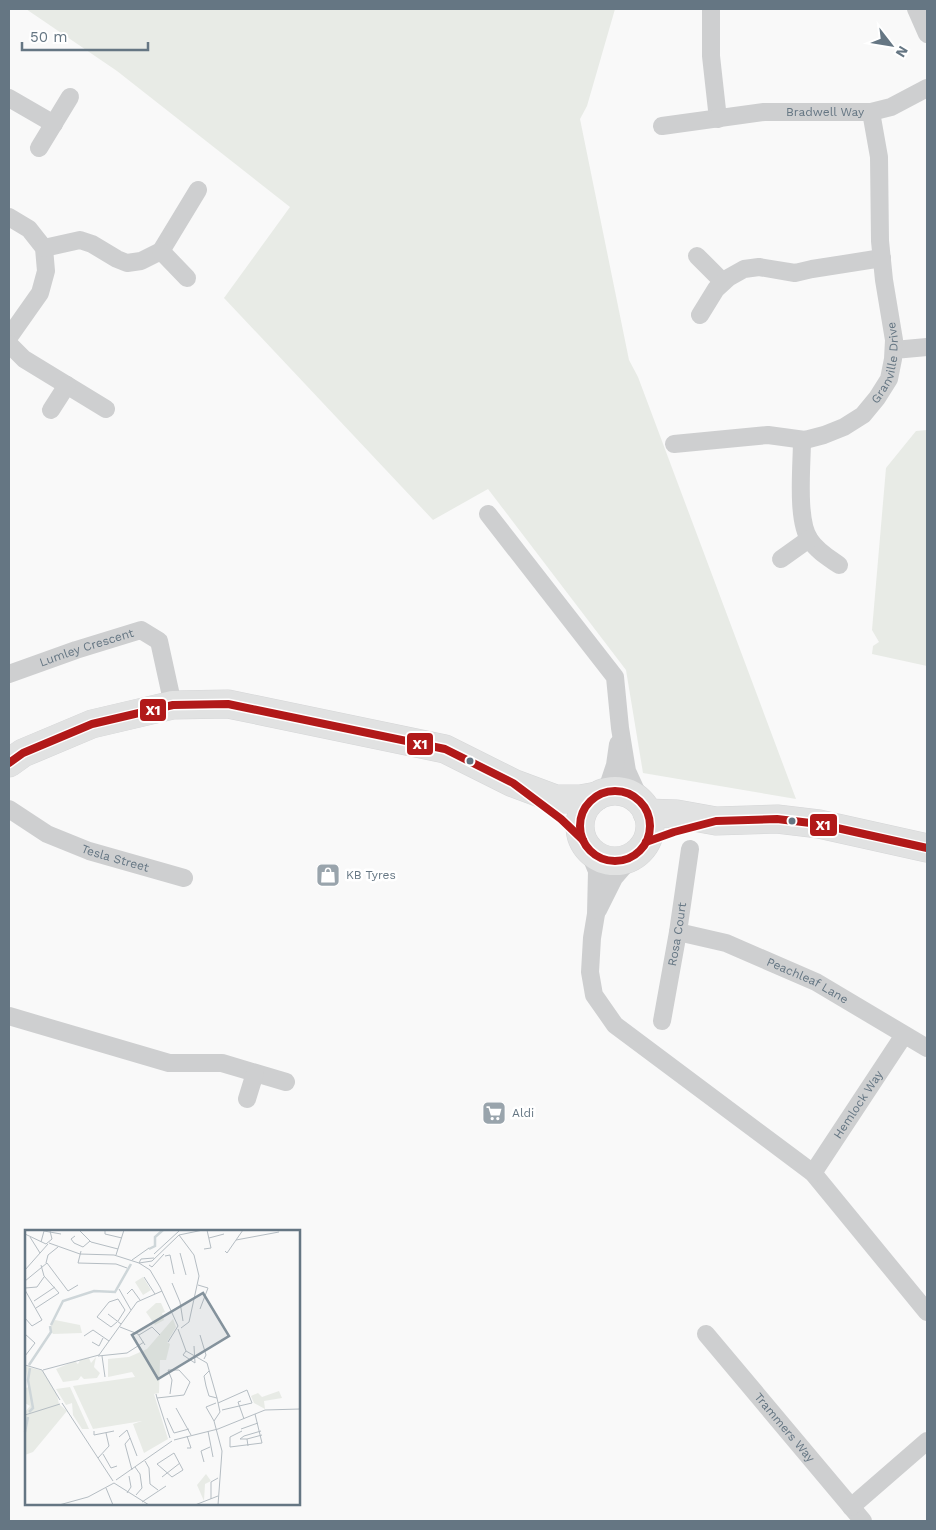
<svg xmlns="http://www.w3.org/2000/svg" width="936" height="1530" font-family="'Work Sans',sans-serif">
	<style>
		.green { fill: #e8ebe6 }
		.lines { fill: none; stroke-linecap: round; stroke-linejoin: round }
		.primary-casing { stroke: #d5d6d7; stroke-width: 29 }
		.minor { stroke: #cecfd0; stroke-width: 18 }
		.primary { stroke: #e1e2e2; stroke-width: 28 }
		.bus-1-casing { stroke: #fff; stroke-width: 11 }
		.bus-1 { stroke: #b11919; stroke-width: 8 }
		.bus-dot { fill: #657683; stroke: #fff; stroke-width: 2 }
		.labels { text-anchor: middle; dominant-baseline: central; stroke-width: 5; stroke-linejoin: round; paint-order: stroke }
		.street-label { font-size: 12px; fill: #657683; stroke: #fff }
		.poi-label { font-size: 12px; fill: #657683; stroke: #fff; text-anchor: start }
		.inset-river { fill: none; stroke: #ced6d9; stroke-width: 2.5 }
		.inset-road { fill: none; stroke: #b5bdc3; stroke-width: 1 }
		.view { fill: #84929c; fill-opacity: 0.15; stroke: #84929c; stroke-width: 2.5 }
		.inset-edge { fill: none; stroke: #657683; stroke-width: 2.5 }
		.line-badge { stroke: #fff; stroke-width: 2 }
		.badge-label { font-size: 14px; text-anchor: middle; font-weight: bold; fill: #fff }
	</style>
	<rect width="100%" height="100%" fill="#f9f9f9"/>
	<g class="green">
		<path d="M26,9h589l-28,97 -7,13 49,241 9,17 158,422 -153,-26 -17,-103 -138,-181 -55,31 -209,-222 66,-91 -173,-136z"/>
		<path d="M927,430v236l-55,-12 1,-8 6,-4 -7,-12 14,-162 30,-37z"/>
	</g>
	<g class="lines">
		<g class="primary-casing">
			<g id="primary">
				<path d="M9,763l14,-10 69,-29 81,-19 55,-1 217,45 68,34 43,16h24l17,-3"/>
				<circle cx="615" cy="826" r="35"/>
				<path d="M647,813l30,1 39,7 61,-2 42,5 108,24"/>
			</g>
		</g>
		<g class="minor">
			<path d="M711,9v47l7,63"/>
			<path d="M916,9l11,25"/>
			<path d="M9,98l45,26"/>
			<path id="s1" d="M662,126l102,-14h107l20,-5 36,-19"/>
			<path d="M39,148l31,-51"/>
			<path d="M9,217l20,12 15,19 2,23 -6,22 -31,44"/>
			<path d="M44,248l36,-8 12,4 25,15 10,4 14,-2 20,-10 37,-61"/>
			<path d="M161,251l26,27"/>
			<path d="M697,256l26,26"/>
			<path d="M700,315l16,-26 12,-11 16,-9 15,-2 36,6 17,-4 70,-11"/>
			<path d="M9,344l15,15 82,50"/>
			<path d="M894,350l33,-3"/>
			<path d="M51,410l16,-25"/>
			<path d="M802,440c0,24 -6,81 8,100 7,11 19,18 29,25"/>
			<path id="s2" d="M674,444l94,-9 37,5 19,-5 20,-8 19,-12 14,-17 12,-19 4,-20 1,-19 -10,-60 -4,-39 -1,-84 -8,-45"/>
			<path d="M488,514l127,163 5,51 7,43 15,33"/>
			<path d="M781,559l28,-20"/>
			<path id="s3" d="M9,674l67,-24 65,-20 18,11 14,64"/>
			<path d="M606,792l9,-27 3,-21"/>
			<path id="s4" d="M9,809l38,25 42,17 95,27"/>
			<path d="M588,849l9,22 -1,43 -4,24 -2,34 4,23 21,30 198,148 114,139"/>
			<path d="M598,910l16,-32 18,-21"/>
			<path id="s5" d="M678,932l48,11 90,39 111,66"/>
			<path d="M9,1016l160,47h53l64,19"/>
			<path id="s6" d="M662,1021l16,-89 12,-83"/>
			<path d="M247,1099l8,-26"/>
			<path id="s7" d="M813,1173l91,-138"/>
			<path id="s8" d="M706,1334l157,187"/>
			<path d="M851,1507l76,-66"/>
		</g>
		<use href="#primary" class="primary"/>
		<g class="bus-1-casing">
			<g id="bus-1">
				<path d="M9,763l14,-10 69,-29 81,-19 55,-1 217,45 68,34 48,36 22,21"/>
				<circle cx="615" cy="826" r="35"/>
				<path d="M646,842l28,-10 42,-11 61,-2 42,5 108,24"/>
			</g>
		</g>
		<use href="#bus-1" class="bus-1"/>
	</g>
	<defs>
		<g id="shop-square" transform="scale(1.25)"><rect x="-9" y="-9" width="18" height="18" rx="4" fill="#99a4ac" stroke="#fff"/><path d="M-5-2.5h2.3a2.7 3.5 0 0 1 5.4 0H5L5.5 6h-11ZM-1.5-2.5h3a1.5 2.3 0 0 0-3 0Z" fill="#fff"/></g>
		<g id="supermarket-square" transform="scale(1.25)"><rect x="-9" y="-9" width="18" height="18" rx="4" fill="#99a4ac" stroke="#fff"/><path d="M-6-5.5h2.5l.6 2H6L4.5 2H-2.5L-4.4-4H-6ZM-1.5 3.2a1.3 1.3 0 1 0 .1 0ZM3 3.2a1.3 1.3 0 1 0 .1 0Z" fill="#fff"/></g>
	</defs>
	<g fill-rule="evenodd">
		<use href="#shop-square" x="328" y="875"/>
		<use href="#supermarket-square" x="494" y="1113"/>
	</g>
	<g class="bus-dot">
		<circle cx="470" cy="761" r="4.5"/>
		<circle cx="792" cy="821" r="4.5"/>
	</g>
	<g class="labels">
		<g class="street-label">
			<text stroke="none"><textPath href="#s1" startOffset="164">Bradwell Way</textPath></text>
			<text stroke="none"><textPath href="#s2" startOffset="255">Granville Drive</textPath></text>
			<text stroke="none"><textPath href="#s3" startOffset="82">Lumley Crescent</textPath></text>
			<text stroke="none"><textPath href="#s4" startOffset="118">Tesla Street</textPath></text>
			<text stroke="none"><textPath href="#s6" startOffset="88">Rosa Court</textPath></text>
			<text stroke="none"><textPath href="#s5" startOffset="139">Peachleaf Lane</textPath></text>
			<text stroke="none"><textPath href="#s7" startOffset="82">Hemlock Way</textPath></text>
			<text stroke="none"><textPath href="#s8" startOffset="122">Trammers Way</textPath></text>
		</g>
		<g class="poi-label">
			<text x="346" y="875">KB Tyres</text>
			<text x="512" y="1113">Aldi</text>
		</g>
	</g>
	<g transform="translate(25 1230)">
		<rect width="275" height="275" fill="#f9f9f9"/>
		<path d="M118,47l8,13 -8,5 -8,-13zM131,73h5l4,9 -3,1 2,7 -9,5 -9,-13zM148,89l3,8 -9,15 3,2 -4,16h-6l-1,33 -5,1 14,45 -24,14 -11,-29 9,-3 -49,8 -20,-43 62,-9 -3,-5 -24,5v-18l21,-2 18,-8zM30,90l25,5 2,8 -29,1 -4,-6zM71,127l-2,10 6,6 -3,5 -13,1 -3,-3 -3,4 -15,2 -7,-13 19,-8 3,3 2,-4 9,-2 2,5zM0,136l18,5 14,24 2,9 8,7 -34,41 -8,3v-43l5,-6 -5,-3v-15l4,-1zM45,157l19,42h-7l-9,-14 -1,-12 -6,2 -10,-16zM254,161l3,7 -18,3 1,8 -11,-6 -3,-7 7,-3 4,4zM181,244l5,7 -6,3 -1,17 -7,-16z" fill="#e8ebe6"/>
		<path class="inset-river" d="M124,19l6,-3v-9l8,-7M26,95l12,-24 31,-10 21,1 16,-28M4,135l22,-33 -1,-6M4,182l4,-4 -5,-28 2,-12M0,202l3,-15"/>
		<path class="inset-road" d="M54,0l12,12 27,7M80,0v4l17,4M0,4l21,10 6,-5 -2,-8M154,5l15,20 5,21 -10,46 -8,6M50,6l-4,3 3,4 9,4 7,-6M5,7l10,16M184,8l15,-4M211,10l43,-8M16,12l3,-11 17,3M24,13l31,11 34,1 25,8 11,7 10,17 18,39M179,19l7,-1 -4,-18M56,21l-3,12 38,1 11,4M200,21l2,2 16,-23M155,23l6,22M129,24l25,-23M91,25l8,-25M140,26l5,-1 4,19M107,30l17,-12M21,33l2,-8 10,-8M114,33l2,-4 13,-1M114,33l13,-2 27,-26 24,-5M124,35l3,2 12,-13M0,40l23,-26M119,47l11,17M0,51l22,-18 21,28 10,-6M147,53l8,19 3,19M173,55l10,3 -8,21M0,58l12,-1 7,-10M94,59l12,21M0,60l17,30 -10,6 -7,-8M102,64l5,-5 8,11M9,71l21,-14M11,78l23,-15 -15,-17 -3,-11M83,84l13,10M92,92l-6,5 -14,-10 12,-15 9,-3 7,11 -7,11M95,97l18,7 7,11M153,99l8,22 21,12 10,35 3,14 -6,9 8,30 -4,54M0,104l10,9 -10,13M114,105l13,-8 8,8M175,105l6,20 -2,4M59,106l9,-6 16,11M67,112l7,4 4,-8M143,112l10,-16M161,121l-3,4 12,8 -1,-17M73,126l29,-3 17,-11M77,126l3,21M0,135l17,5 18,30M18,140l56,-15 38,-53 25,-11M184,141l-5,5 2,10 3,10 8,2M131,164l1,4 27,-3 6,-13 -11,-12h-11l4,10 -2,14M132,168l13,40M216,171l-3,1 6,17M37,173l51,78M193,173l29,-13 5,13M151,178l15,27M197,180l30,-7M0,185l35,-11M142,188l7,15 15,-4M189,191l-8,-14 10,-4M216,199l17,-6M69,201v4l20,-4M183,201l5,26M217,201l-12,6v10l32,-4 -7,-29M162,206l4,12h-4M219,206l-4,3h7l1,7M219,206l17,-5M94,207l8,-7 10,26M105,208l-5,6 7,26M222,209l15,-4M149,210l44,-11 47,-19 35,-1M149,223l9,17 -11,7 -15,-13zM78,224l8,14 6,-2M73,228l11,-12 -3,-13M120,231l4,7 1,16 8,6M179,232l-3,-11 9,-4M110,237l5,7 2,14 -6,7M137,247l18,-14M91,250l56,-39M89,253l35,22M81,258l7,17M102,263l4,-6 -2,-11M186,269v-17l7,-4M117,272l24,-16M34,275l29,-8 26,-14M170,275l23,-9"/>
		<path class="view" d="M178,63l26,43 -71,43 -26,-44z"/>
		<rect width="275" height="275" class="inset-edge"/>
	</g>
	<g class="line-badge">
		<rect x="139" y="698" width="28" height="24" rx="5" fill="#b11919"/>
		<rect x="406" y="732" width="28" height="24" rx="5" fill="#b11919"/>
		<rect x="809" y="813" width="29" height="24" rx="5" fill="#b11919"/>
	</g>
	<g class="badge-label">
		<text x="153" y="715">X1</text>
		<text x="420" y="749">X1</text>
		<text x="823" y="830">X1</text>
	</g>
	<rect width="936" height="1530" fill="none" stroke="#657683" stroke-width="20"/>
	<g transform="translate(891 45) rotate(121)" stroke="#ffffff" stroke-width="4" paint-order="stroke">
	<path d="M0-4L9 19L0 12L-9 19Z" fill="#657683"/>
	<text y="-8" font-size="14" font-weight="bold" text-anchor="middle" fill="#657683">N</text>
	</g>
	<path d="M22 42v8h126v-8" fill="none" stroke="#657683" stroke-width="2.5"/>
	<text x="30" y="42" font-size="15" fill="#657683" stroke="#ffffff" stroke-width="4" paint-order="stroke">50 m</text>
</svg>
